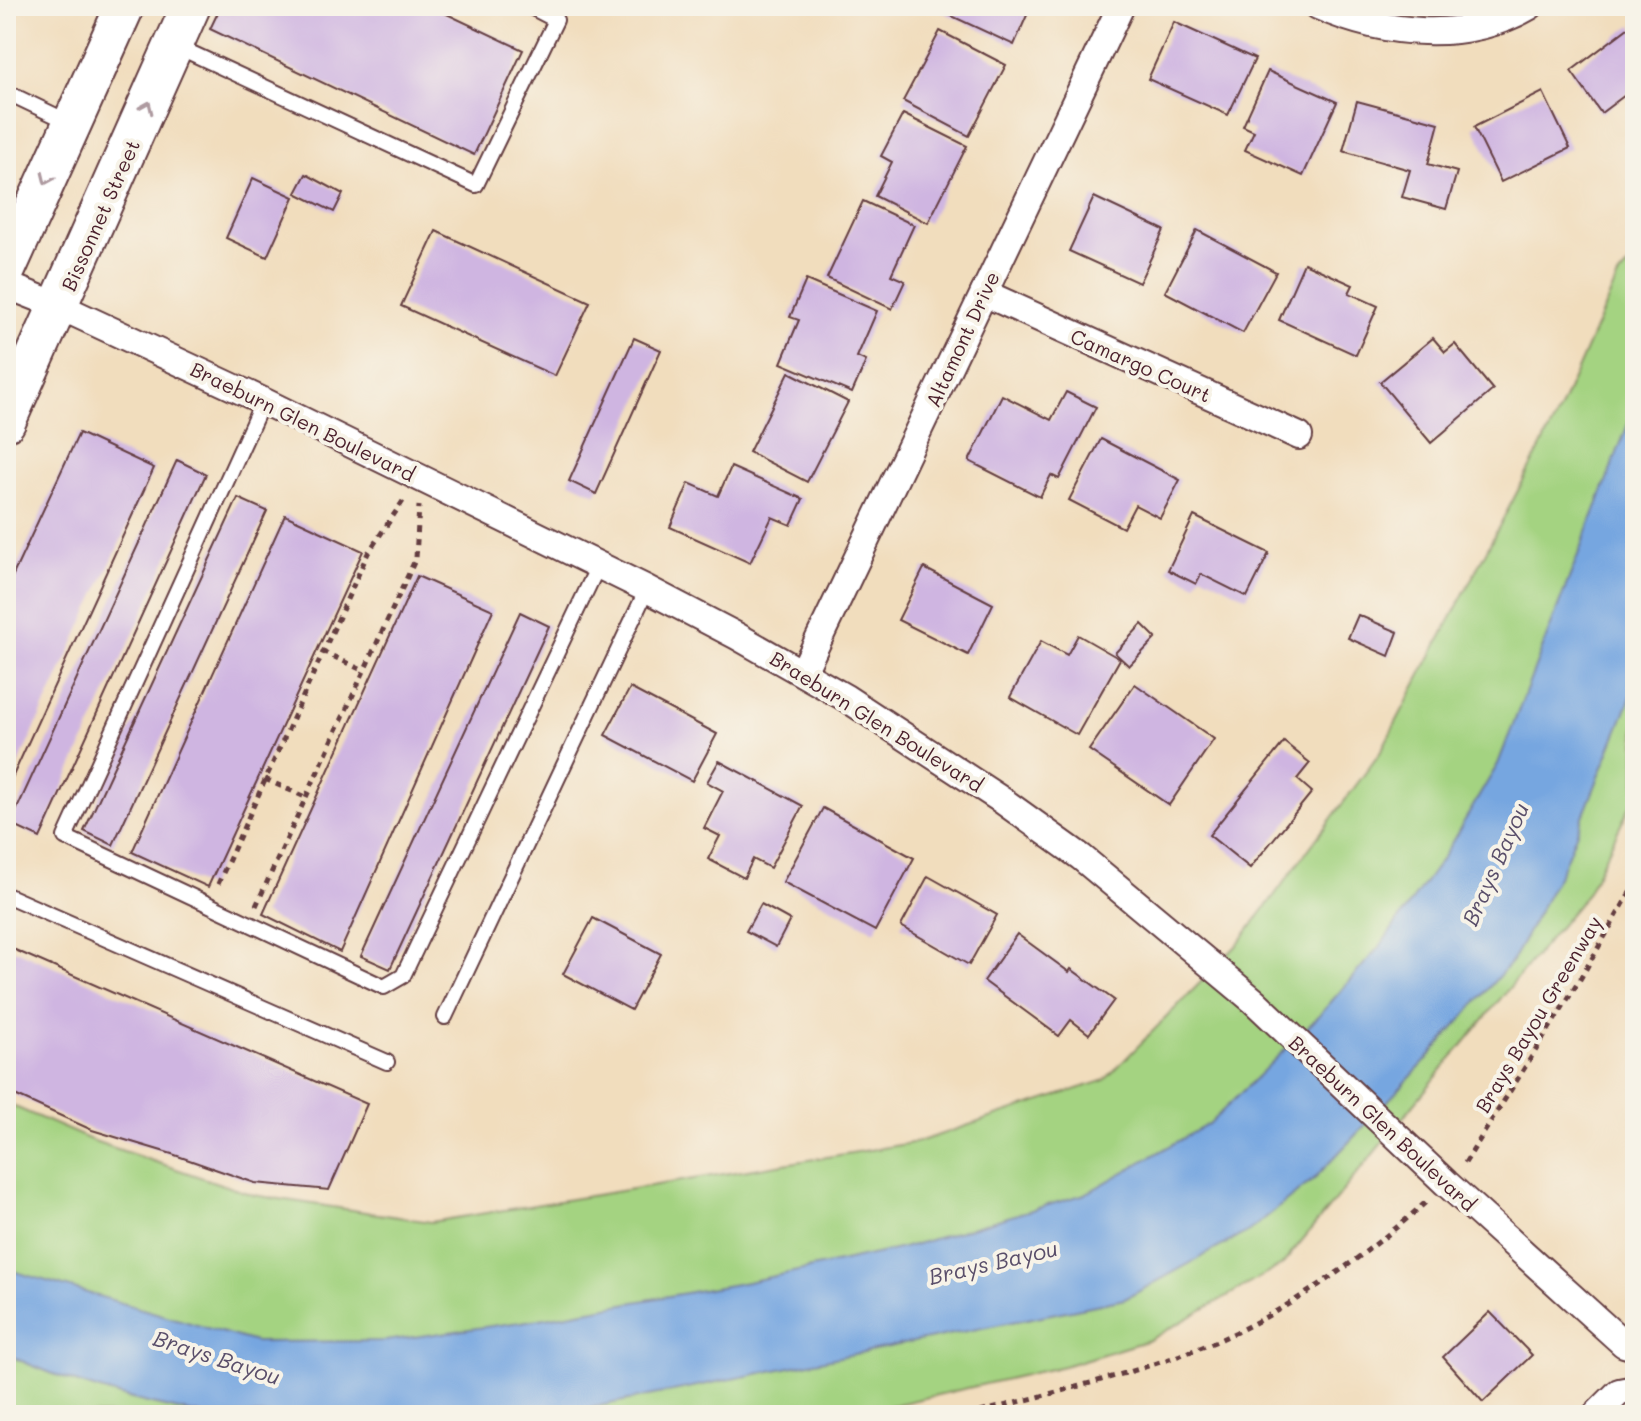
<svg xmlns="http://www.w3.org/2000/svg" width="1641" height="1421" font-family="Mali,sans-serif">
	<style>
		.green { fill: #a4d381; stroke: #777956; stroke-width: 2 }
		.water { fill: #76a6e0; stroke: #606286; stroke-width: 2 }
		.building { fill: #cfb5e1 }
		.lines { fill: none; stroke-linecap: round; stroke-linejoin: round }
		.service-casing { stroke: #633c41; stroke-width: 18 }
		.minor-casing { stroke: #633c41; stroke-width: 30 }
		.secondary-casing { stroke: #633c41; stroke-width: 42 }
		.path { stroke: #633c41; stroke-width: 5; stroke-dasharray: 6 6; stroke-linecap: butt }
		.service { stroke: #fff; stroke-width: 14 }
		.minor { stroke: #fff; stroke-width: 26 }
		.secondary { stroke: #fff; stroke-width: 38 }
		.oneway { stroke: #ae9aa0 }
		.labels { text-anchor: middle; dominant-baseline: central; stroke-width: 8; stroke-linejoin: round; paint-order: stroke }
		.street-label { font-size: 20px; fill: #4a1f2b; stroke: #f7f3e8 }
		.water-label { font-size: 22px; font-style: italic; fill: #594e6a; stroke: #f7f3e8 }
	</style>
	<rect width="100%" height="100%" fill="#f7f3e8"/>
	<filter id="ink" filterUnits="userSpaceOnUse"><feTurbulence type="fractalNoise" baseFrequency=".0125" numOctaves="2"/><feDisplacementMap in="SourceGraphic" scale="16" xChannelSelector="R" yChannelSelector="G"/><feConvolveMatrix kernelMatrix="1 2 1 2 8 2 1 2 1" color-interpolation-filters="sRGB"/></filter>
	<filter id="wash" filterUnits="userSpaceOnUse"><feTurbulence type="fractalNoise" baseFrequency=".006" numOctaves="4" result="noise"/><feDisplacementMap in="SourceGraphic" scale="32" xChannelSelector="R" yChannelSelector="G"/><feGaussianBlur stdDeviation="1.8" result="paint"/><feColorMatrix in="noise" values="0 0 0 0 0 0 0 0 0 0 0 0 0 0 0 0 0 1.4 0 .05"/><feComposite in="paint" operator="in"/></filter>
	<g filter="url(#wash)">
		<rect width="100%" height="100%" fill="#f1ddbd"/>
		<path class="green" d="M1635,258v538l-47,96 -306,373 -133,75 -85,26 -214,49h-844v-312l85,37 162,55 178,27 487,-80 187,-62 134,-137 141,-190 175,-333 63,-143z"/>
		<path class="water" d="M1635,406v281l-73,182 -50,92 -88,102 -110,116 -65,52 -124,68 -570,116h-351c-67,-12 -136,-32 -198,-61v-85l249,73 130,-1 149,-21 213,-38 156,-34 182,-54 125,-71 106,-104 64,-73 63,-89 55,-93z"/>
		<g id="blocks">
			<g class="building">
				<path d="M221,6h209l93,44 -49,105 -264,-126z"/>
				<path d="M943,6h88l-17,39 -73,-34z"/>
				<path d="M1174,22l81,37 -27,56 -80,-36z"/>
				<path d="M1632,25l3,4v70l-6,-7 -28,21 -30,-42z"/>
				<path d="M940,31l66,34 -37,71 -66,-35z"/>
				<path d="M1268,71l69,31 -34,74 -58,-26 9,-19 -11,-5z"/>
				<path d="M1543,92l27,56 -69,34 -27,-55z"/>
				<path d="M1357,101l82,22 -11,41 29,8 -11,37 -44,-12 8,-27 -67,-19z"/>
				<path d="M903,114l64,32 -39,77 -53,-27 17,-34 -11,-6z"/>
				<path d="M306,174l37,20 -9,18 -38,-19z"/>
				<path d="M253,178l41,19 -27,60 -41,-19z"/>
				<path d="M1094,197l70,33 -25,53 -70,-32z"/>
				<path d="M863,201l51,24 -23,50 14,6 -13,28 -65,-31z"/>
				<path d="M1197,230l79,42 -33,61 -78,-41z"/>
				<path d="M436,231l154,71 -35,74 -154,-70z"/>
				<path d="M1304,263l49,22 -4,8 29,13 -22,49 -77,-35z"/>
				<path d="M806,280l71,31 -20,46 9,4 -14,32 -71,-30 18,-43 -9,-3z"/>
				<path d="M634,338l27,12 -65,144 -27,-13z"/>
				<path d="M1433,338l12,14 10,-8 38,46 -62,53 -51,-61z"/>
				<path d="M789,372l59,30 -41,80 -58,-30z"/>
				<path d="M1066,392l30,15 -37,72 -8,-4 -11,22 -71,-36 33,-66 49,25z"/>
				<path d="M79,433l75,35 -148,323v-201z"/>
				<path d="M1101,439l79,41 -20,38 -25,-13 -12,23 -54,-28z"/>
				<path d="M177,460l29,14 -166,364 -30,-14z"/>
				<path d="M731,467l72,32 -12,26 -19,-8 -22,46 -80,-36 19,-44 29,13z"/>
				<path d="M238,498l29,13 -154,334 -29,-14z"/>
				<path d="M285,515l78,36 -155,336 -76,-35z"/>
				<path d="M1194,516l75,37 -22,44 -46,-23 -5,10 -28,-14z"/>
				<path d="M924,568l69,36 -25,51 -70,-35z"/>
				<path d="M417,576l76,34 -153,342 -77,-38z"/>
				<path d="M520,612l29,14 -159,343 -29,-13z"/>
				<path d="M1358,615l40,17 -9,24 -41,-18z"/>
				<path d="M1142,624l14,14 -27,28 -14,-13z"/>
				<path d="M1078,635l42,24 -43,76 -67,-38 31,-56 26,14z"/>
				<path d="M1135,684l79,55 -45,66 -80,-55z"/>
				<path d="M630,688l87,46 -25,47 -87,-46z"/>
				<path d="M1284,742l26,21 -13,16 15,13 -62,76 -41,-33z"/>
				<path d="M719,761l84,45 -33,62 -17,-9 -9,19 -36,-19 12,-23 -16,-8 19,-37 -16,-9z"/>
				<path d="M823,808l91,50 -39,73 -92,-49z"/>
				<path d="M928,876l69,39 -28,50 -68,-39z"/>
				<path d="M761,904l29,16 -14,27 -30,-16z"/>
				<path d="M593,918l68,36 -30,56 -68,-36z"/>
				<path d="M1017,934l52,38 2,-3 43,31 -25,34 -18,-14 -12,16 -75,-55z"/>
				<path d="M6,946l361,158 -38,86 -74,-7 -83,-29 -80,-24 -86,-39z"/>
				<path d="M1490,1312l42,43 -49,47 -40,-45z"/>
			</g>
		</g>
	</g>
	<g filter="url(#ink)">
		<use href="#blocks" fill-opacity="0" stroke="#633c41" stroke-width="2"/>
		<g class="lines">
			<g class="service-casing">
				<g id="service">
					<path d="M174,45l302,140 80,-165 -27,-14"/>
					<path d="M6,92l65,31"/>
					<path d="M263,401l-198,436 319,150 19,-11 196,-412"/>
					<path d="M6,895l381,167"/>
					<path d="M445,1017l202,-428"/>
				</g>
			</g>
			<g class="minor-casing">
				<g id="minor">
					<path d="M1318,6c66,29 147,38 212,0"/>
					<path d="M6,285l53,21 204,95 384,188 90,47 109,62 157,103 78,56 173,144 192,182 178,161 11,3"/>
					<path d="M984,293l315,143"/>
					<path d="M803,672l318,-666"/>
					<path d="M1596,1415l23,-23 16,-3"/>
				</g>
			</g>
			<g class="secondary-casing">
				<g id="secondary">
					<path d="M6,270l119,-264"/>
					<path d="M6,422l185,-416"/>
				</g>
			</g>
			<g class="path">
				<path d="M322,651l42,20"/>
				<path d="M265,779l40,18"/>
				<path d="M218,884l150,-331 35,-52"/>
				<path d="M256,906l160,-348 3,-52"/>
				<path d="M1465,1163l114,-182 56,-97"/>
				<path d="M969,1415c74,-20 150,-37 223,-64 82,-30 170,-91 235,-150"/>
			</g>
			<use href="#service" class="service"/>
			<use href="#minor" class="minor"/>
			<use href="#secondary" class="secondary"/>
		</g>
		<defs><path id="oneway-chevron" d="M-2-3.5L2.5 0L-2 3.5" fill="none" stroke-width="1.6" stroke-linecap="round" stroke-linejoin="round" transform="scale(2)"/></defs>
		<g class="oneway">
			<use href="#oneway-chevron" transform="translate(147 107) rotate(-66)"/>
			<use href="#oneway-chevron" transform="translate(47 179) rotate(114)"/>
		</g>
	</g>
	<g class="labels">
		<g class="street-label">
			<text transform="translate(100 215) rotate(-66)">Bissonnet Street</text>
			<text transform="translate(962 339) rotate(-65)">Altamont Drive</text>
			<text transform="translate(1141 365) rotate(24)">Camargo Court</text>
			<text transform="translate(303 421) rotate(26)">Braeburn Glen Boulevard</text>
			<text transform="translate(877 721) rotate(32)">Braeburn Glen Boulevard</text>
			<text transform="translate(1538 1014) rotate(-59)">Brays Bayou Greenway</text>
			<text transform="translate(1383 1123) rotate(43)">Braeburn Glen Boulevard</text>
		</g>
		<g class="water-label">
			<text transform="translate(1495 864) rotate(-66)">Brays Bayou</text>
			<text transform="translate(993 1262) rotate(-13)">Brays Bayou</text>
			<text transform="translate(217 1357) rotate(18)">Brays Bayou</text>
		</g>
	</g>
	<rect width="1641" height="1421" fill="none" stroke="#f7f3e8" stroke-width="32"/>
</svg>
